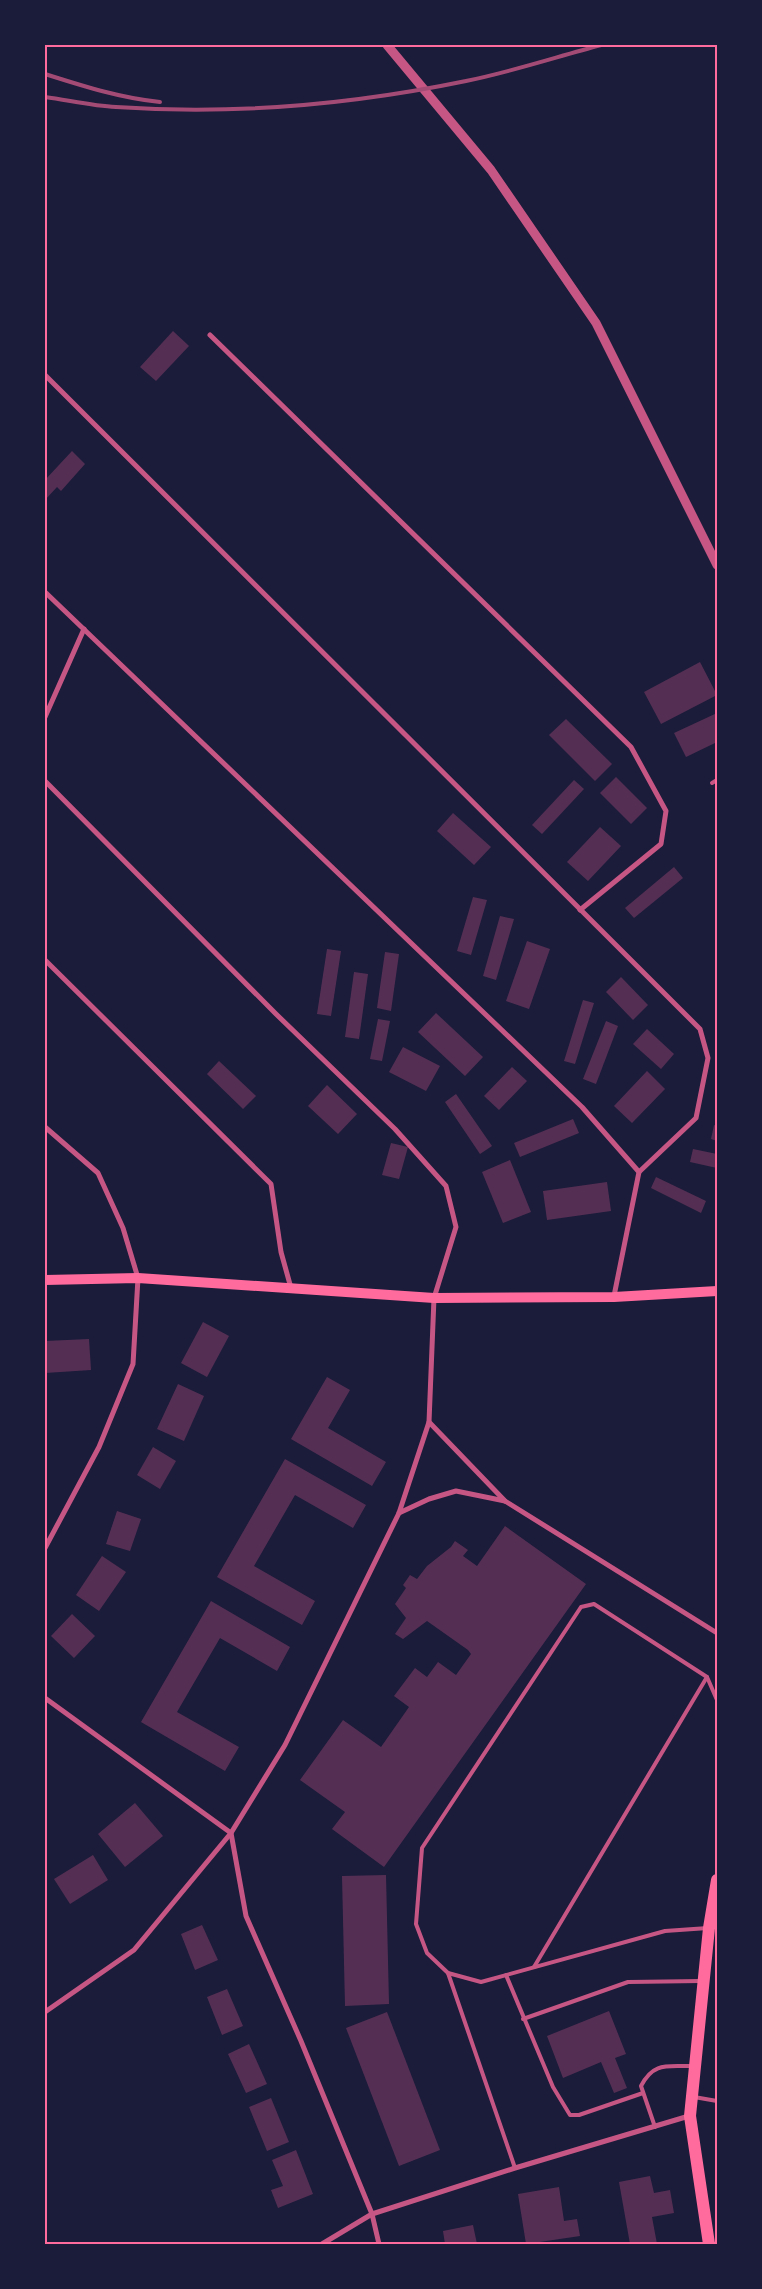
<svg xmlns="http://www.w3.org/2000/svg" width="762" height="2289" font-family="'Fira Sans',sans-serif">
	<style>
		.building { fill: #542f53 }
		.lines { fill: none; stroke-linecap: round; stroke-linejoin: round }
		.service { stroke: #c65784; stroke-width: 4 }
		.minor { stroke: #c65784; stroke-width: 5 }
		.tertiary { stroke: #c65784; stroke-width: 9 }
		.secondary { stroke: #ff6b9d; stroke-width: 10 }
		.primary { stroke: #ff6b9d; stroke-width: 12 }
		.rail { stroke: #a44b75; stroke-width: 4 }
		.neatline { fill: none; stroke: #ff6b9d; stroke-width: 2 }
	</style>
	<rect width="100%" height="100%" fill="#1b1b3a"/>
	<g class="building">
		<path d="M173,331l16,15 -33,35 -16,-14z"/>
		<path d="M72,451l13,13 -24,27 -4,-4 -12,13v-20z"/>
		<path d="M700,662l17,33 -56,29 -17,-32z"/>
		<path d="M717,713v29l-31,15 -12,-24z"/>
		<path d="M566,719l46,45 -17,17 -46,-46z"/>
		<path d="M616,777l31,31 -16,16 -31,-31z"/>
		<path d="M574,780l10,9 -42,45 -10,-9z"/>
		<path d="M453,813l38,34 -17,18 -37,-34z"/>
		<path d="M600,827l21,19 -33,35 -21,-19z"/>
		<path d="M674,867l9,11 -49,40 -9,-10z"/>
		<path d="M473,897l14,3 -16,55 -14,-4z"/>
		<path d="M500,916l14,3 -18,61 -13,-4z"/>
		<path d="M527,941l23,8 -21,60 -23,-8z"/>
		<path d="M327,949l14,2 -10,65 -14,-2z"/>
		<path d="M385,952l14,2 -8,57 -14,-3z"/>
		<path d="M354,972l14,2 -9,65 -14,-2z"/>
		<path d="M621,977l27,28 -15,15 -27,-28z"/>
		<path d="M583,1000l11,3 -19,61 -11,-3z"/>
		<path d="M436,1013l47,44 -18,19 -47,-44z"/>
		<path d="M378,1019l12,2 -8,40 -12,-2z"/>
		<path d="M606,1021l12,5 -22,58 -13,-5z"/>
		<path d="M647,1029l27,25 -13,15 -28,-25z"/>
		<path d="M403,1047l37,19 -14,25 -37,-19z"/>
		<path d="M219,1061l37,35 -13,13 -36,-35z"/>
		<path d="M512,1067l15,14 -28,29 -15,-14z"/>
		<path d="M647,1071l18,18 -33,34 -18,-17z"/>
		<path d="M327,1085l30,29 -19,20 -30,-28z"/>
		<path d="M456,1094l36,52 -12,8 -35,-52z"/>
		<path d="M573,1119l6,14 -59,24 -6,-14z"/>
		<path d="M714,1125l3,1v15l-6,-2z"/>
		<path d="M391,1143l17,4 -9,32 -17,-4z"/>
		<path d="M693,1149l24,5v14l-27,-6z"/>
		<path d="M510,1160l21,52 -28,11 -21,-51z"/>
		<path d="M656,1177l50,24 -5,12 -50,-25z"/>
		<path d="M607,1182l4,29 -64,9 -4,-29z"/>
		<path d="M203,1322l26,14 -22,41 -26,-14z"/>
		<path d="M89,1339l2,31 -46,3v-32z"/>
		<path d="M327,1377l23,13 -22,38 58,34 -14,24 -81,-47z"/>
		<path d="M178,1384l26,12 -20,45 -27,-12z"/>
		<path d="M153,1447l23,14 -16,28 -23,-14z"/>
		<path d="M285,1459l81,46 -13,23 -58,-33 -41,71 61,35 -13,24 -85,-48z"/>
		<path d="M117,1511l24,8 -11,32 -24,-7z"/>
		<path d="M505,1526l81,58 -202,283 -52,-38 13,-17 -45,-32 43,-60 38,27 28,-40 -15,-11 21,-28 12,9 11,-15 18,13 15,-21 -3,-4 -41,-29 -24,18 -8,-5 11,-16 -11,-14 11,-16 -3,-3 7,-10 7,4 10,-13 24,-19 4,-6 13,9 -5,6 14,10z"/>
		<path d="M102,1556l24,16 -27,39 -23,-16z"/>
		<path d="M211,1601l79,46 -13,24 -57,-33 -43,74 62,35 -14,24 -84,-49z"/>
		<path d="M72,1614l23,22 -21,22 -23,-22z"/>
		<path d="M135,1803l28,33 -38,31 -27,-33z"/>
		<path d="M93,1855l15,25 -38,24 -16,-25z"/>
		<path d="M386,1875l3,129 -44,2 -3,-130z"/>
		<path d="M202,1925l16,35 -23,10 -14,-36z"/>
		<path d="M227,1989l16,37 -21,9 -15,-38z"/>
		<path d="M609,2011l17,43 -11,4 12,30 -13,5 -13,-31 -38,16 -16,-42z"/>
		<path d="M387,2012l53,138 -41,16 -53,-138z"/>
		<path d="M249,2044l18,40 -21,9 -18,-39z"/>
		<path d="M271,2098l18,44 -22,9 -18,-44z"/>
		<path d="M296,2150l17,44 -35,14 -7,-18 12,-4 -11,-26z"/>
		<path d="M650,2176l4,17 16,-3 4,23 -22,4 5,27h-27l-11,-62z"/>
		<path d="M559,2187l5,34 13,-2 3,17 -54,8 -8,-50z"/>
		<path d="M473,2225l4,19h-32l-2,-13z"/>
	</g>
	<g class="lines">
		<g class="service">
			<path d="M712,783l5,-3"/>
			<path d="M708,1928l-43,3 -184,51 -33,-9 -21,-20 -11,-29 6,-76 159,-241 13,-3 113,73 10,23"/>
			<path d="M534,1967l173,-290"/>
			<path d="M448,1973l67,195"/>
			<path d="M506,1975l47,112 17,28h9l64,-22"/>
			<path d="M523,2019l105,-37 73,-1"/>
			<path d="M694,2097l23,4"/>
			<path d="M655,2127l-14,-41c13,-25 27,-19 52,-20"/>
		</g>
		<g class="minor">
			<path d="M210,335l421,412 35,64 -5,33 -81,66"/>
			<path d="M45,375l655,654 8,29 -12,60 -57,54"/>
			<path d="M45,592l537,515 57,65 -25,124"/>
			<path d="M45,717l39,-88"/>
			<path d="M45,781l231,233 119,115 51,57 10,41 -22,71 -5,124 -30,91 -114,232 -54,88 -97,117 -89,62"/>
			<path d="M45,960l226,224 10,68 10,36"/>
			<path d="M45,1127l53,46 25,55 15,50 -5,86 -34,83 -54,101"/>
			<path d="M429,1422l76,79"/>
			<path d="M399,1513l30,-14 27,-8 49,10 212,132"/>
			<path d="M45,1698l186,135 15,83 55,125 71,173 7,30"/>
			<path d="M322,2244l50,-30 143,-46 174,-52"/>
		</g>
		<path class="tertiary" d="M387,45l104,125 105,153 121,242"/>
		<path class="secondary" d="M45,1280l93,-2 296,20 180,-1 103,-6"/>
		<path class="primary" d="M709,2244l-19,-128 19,-188 8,-48"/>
		<g class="rail">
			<path d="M45,74c38,12 75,24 115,28"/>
			<path d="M45,97c23,3 47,9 71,10 118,8 234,-2 350,-26 45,-9 90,-24 135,-36"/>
		</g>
	</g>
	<rect width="762" height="2289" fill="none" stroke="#1b1b3a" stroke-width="92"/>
	<rect x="46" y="46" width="670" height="2197" class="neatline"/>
</svg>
